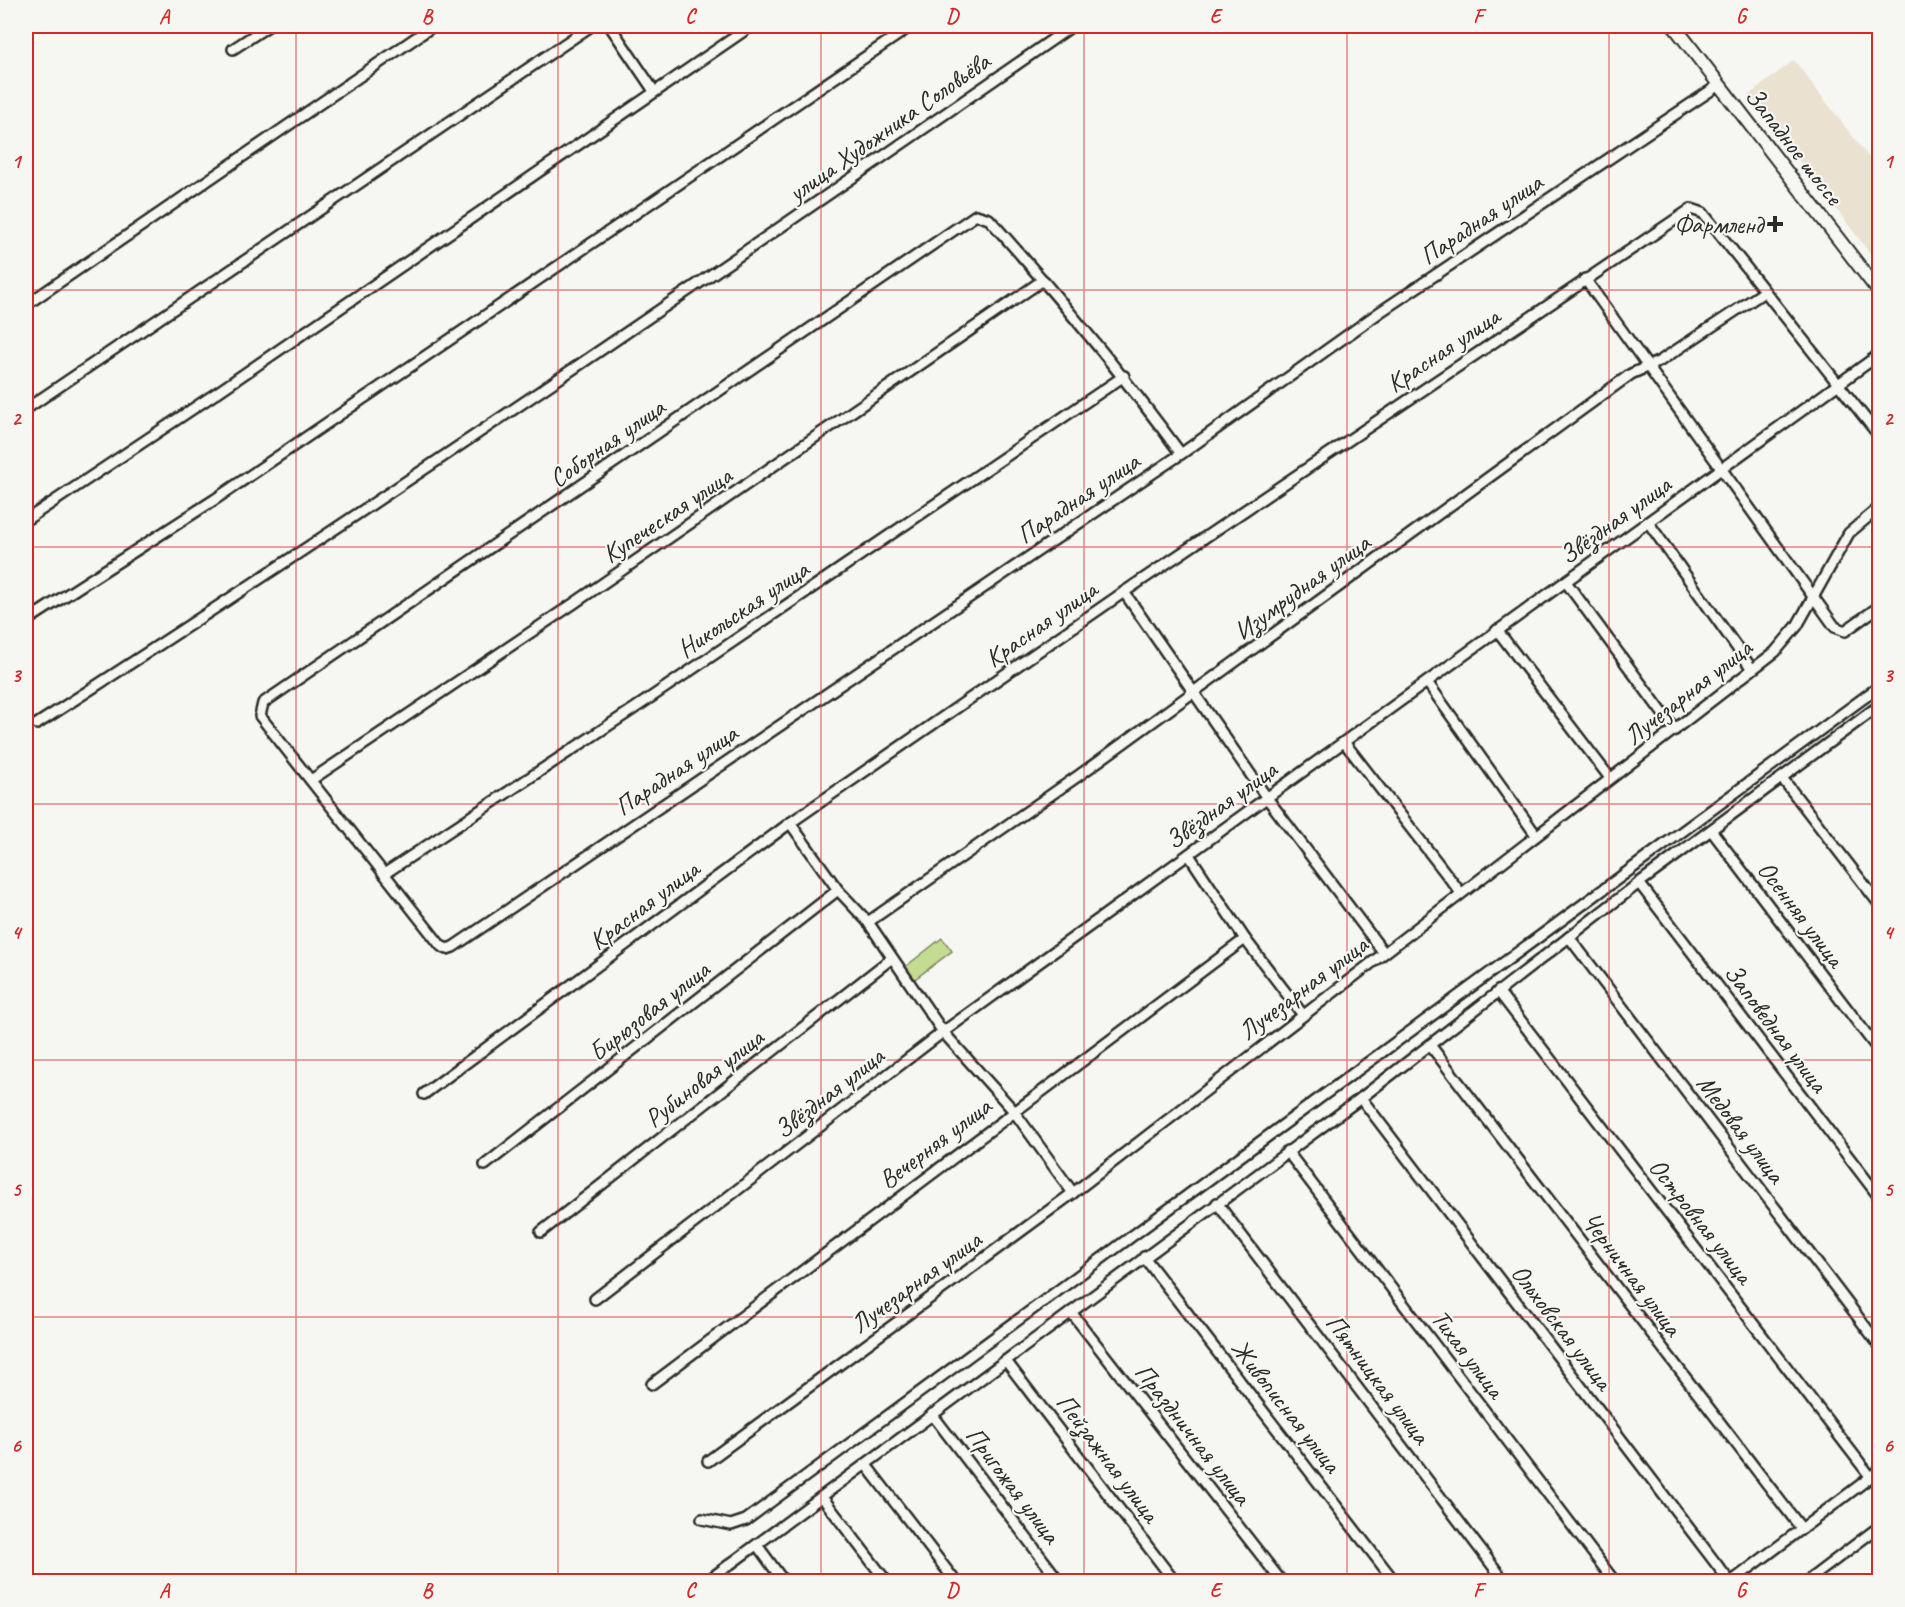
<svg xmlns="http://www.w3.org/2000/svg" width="1905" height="1607" font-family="Caveat,sans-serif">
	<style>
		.built { fill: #ebe1d1 }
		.green { fill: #c4dc92; stroke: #78845e; stroke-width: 1.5 }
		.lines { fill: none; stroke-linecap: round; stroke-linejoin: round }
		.minor-casing { stroke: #2b2b2b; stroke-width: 14 }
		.major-casing { stroke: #2b2b2b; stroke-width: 16 }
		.minor { stroke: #f6f6f2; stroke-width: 9 }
		.major { stroke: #f6f6f2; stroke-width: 12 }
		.grid { fill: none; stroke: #d62828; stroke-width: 1.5; stroke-opacity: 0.55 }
		.poi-dot { fill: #2b2b2b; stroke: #f6f6f2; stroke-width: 2 }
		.labels { text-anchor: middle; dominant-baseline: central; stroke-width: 4.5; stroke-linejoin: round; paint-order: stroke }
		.street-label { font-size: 26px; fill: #2b2b2b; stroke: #f6f6f2 }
		.poi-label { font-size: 26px; fill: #2b2b2b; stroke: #f6f6f2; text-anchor: end }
		.neatline { fill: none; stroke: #d62828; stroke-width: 2 }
		.grid-label { font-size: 20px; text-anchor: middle; font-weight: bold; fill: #d62828 }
	</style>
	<rect width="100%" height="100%" fill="#f6f6f2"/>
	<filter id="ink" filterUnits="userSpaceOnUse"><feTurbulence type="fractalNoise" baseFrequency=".0167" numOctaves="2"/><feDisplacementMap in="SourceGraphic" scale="12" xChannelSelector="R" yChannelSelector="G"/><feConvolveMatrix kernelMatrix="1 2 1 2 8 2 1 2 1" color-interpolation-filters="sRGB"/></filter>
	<g filter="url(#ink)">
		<path class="built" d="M1794,60l85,111v94l-130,-170z"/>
		<path class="green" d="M942,938l10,13 -37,28 -10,-12z"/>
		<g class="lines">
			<g class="minor-casing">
				<g id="minor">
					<path d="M610,26l44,65"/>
					<path d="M233,49l35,-23"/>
					<path d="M1585,279l250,348 10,4 35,-25"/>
					<path d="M26,305l407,-279"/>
					<path d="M26,409l565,-383"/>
					<path d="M1181,454c-60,-82 -124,-159 -192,-235l-13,-4 -713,488 -3,13 181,230 6,3 6,-2 728,-493 199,-142 339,-227"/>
					<path d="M26,520l189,-126 536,-368"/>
					<path d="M1648,522l104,147"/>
					<path d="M1566,582l109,148"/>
					<path d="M1124,592l143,206 117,155"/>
					<path d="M26,621l188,-121 697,-474"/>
					<path d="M1497,630l113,148"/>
					<path d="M1427,682l109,153"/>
					<path d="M37,724c350,-225 693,-461 1035,-698"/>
					<path d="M1344,742l117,151"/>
					<path d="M1782,778l98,127"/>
					<path d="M311,780l262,-176 470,-324"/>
					<path d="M790,823l48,67 30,32 75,110 70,78 60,83"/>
					<path d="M1711,830l169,222"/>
					<path d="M1189,855l56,84 58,76"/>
					<path d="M384,874l257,-170 483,-328"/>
					<path d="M1639,883l241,315"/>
					<path d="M868,922l210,-146 553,-402 29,-13 104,-69"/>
					<path d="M1569,937l311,409"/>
					<path d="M1498,991l372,485"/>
					<path d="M1430,1045l371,483"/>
					<path d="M424,1094l366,-271 334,-231 567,-383 12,4 177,224"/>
					<path d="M1361,1098l369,484"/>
					<path d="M1287,1151l328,431"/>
					<path d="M485,1165l353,-275"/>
					<path d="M1217,1203l288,379"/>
					<path d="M541,1232l351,-274"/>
					<path d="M1144,1257l251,325"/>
					<path d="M595,1299l348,-267 937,-678"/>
					<path d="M1071,1312l211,270"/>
					<path d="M1006,1361l169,221"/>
					<path d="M652,1384l593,-445"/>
					<path d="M932,1414l128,168"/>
					<path d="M708,1461l365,-268 702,-541 22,-26 52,-93 31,-26"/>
					<path d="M866,1465l90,117"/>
					<path d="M822,1497l65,85"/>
					<path d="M702,1519l29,6 15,-5 1134,-834"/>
					<path d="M757,1545l27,37"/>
					<path d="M706,1582l655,-484 278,-215 241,-178"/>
					<path d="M1731,1582l149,-112"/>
					<path d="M1806,1582l74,-56"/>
				</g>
			</g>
			<g class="major-casing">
				<path id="major" d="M1674,26l206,267"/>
			</g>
			<use href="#minor" class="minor"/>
			<use href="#major" class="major"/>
		</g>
	</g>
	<path class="grid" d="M296,26v1556M558,26v1556M821,26v1556M1084,26v1556M1347,26v1556M1609,26v1556M26,290h1854M26,547h1854M26,804h1854M26,1060h1854M26,1317h1854"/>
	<path class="poi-dot" d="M1772 215h6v6h6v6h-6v6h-6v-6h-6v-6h6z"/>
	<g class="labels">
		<g class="street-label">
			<text transform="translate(889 127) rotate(-35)">улица Художника Соловьёва</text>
			<text transform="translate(1794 146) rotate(52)">Западное шоссе</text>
			<text transform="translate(1481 219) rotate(-34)">Парадная улица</text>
			<text transform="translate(1443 350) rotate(-34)">Красная улица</text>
			<text transform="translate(607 443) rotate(-35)">Соборная улица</text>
			<text transform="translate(1078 498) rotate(-34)">Парадная улица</text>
			<text transform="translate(667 515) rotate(-34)">Купеческая улица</text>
			<text transform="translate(1615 520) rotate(-36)">Звёздная улица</text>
			<text transform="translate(1302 587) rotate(-36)">Изумрудная улица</text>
			<text transform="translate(743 609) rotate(-34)">Никольская улица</text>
			<text transform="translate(1041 624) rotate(-35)">Красная улица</text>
			<text transform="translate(1688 692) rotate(-38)">Лучезарная улица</text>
			<text transform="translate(676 770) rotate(-34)">Парадная улица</text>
			<text transform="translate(1221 805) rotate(-36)">Звёздная улица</text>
			<text transform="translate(644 905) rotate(-37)">Красная улица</text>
			<text transform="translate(1801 914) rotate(53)">Осенняя улица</text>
			<text transform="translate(1303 988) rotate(-37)">Лучезарная улица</text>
			<text transform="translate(649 1011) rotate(-38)">Бирюзовая улица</text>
			<text transform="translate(1776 1028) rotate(53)">Заповедная улица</text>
			<text transform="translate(704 1078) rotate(-38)">Рубиновая улица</text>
			<text transform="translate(829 1093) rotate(-38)">Звёздная улица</text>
			<text transform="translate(1741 1129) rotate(53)">Медовая улица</text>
			<text transform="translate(935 1143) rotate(-37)">Вечерняя улица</text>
			<text transform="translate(1701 1221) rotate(52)">Островная улица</text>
			<text transform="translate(1632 1274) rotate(53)">Черничная улица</text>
			<text transform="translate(916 1282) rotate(-36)">Лучезарная улица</text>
			<text transform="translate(1562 1327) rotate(53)">Ольховская улица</text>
			<text transform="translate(1468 1354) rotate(53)">Тихая улица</text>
			<text transform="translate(1378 1379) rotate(53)">Пятницкая улица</text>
			<text transform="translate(1286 1406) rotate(52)">Живописная улица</text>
			<text transform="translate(1193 1434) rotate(52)">Праздничная улица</text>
			<text transform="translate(1108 1458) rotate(53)">Пейзажная улица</text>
			<text transform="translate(1013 1485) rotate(53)">Пригожая улица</text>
		</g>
		<g class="poi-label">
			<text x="1763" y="224">Фармленд</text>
		</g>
	</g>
	<rect width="1905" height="1607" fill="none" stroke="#f6f6f2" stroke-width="66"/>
	<rect x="33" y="33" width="1839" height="1541" class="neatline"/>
	<g class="grid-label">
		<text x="164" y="23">A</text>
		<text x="427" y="23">B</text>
		<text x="690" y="23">C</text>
		<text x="952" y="23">D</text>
		<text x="1215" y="23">E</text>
		<text x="1478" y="23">F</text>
		<text x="1741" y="23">G</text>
		<text x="16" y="168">1</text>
		<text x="1888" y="168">1</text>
		<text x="16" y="425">2</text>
		<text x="1888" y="425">2</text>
		<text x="16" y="682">3</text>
		<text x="1888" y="682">3</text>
		<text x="16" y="939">4</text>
		<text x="1888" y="939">4</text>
		<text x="16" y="1196">5</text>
		<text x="1888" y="1196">5</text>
		<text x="16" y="1452">6</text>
		<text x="1888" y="1452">6</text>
		<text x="164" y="1597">A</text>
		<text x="427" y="1597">B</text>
		<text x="690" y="1597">C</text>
		<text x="952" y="1597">D</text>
		<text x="1215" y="1597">E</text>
		<text x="1478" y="1597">F</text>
		<text x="1741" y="1597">G</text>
	</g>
</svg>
